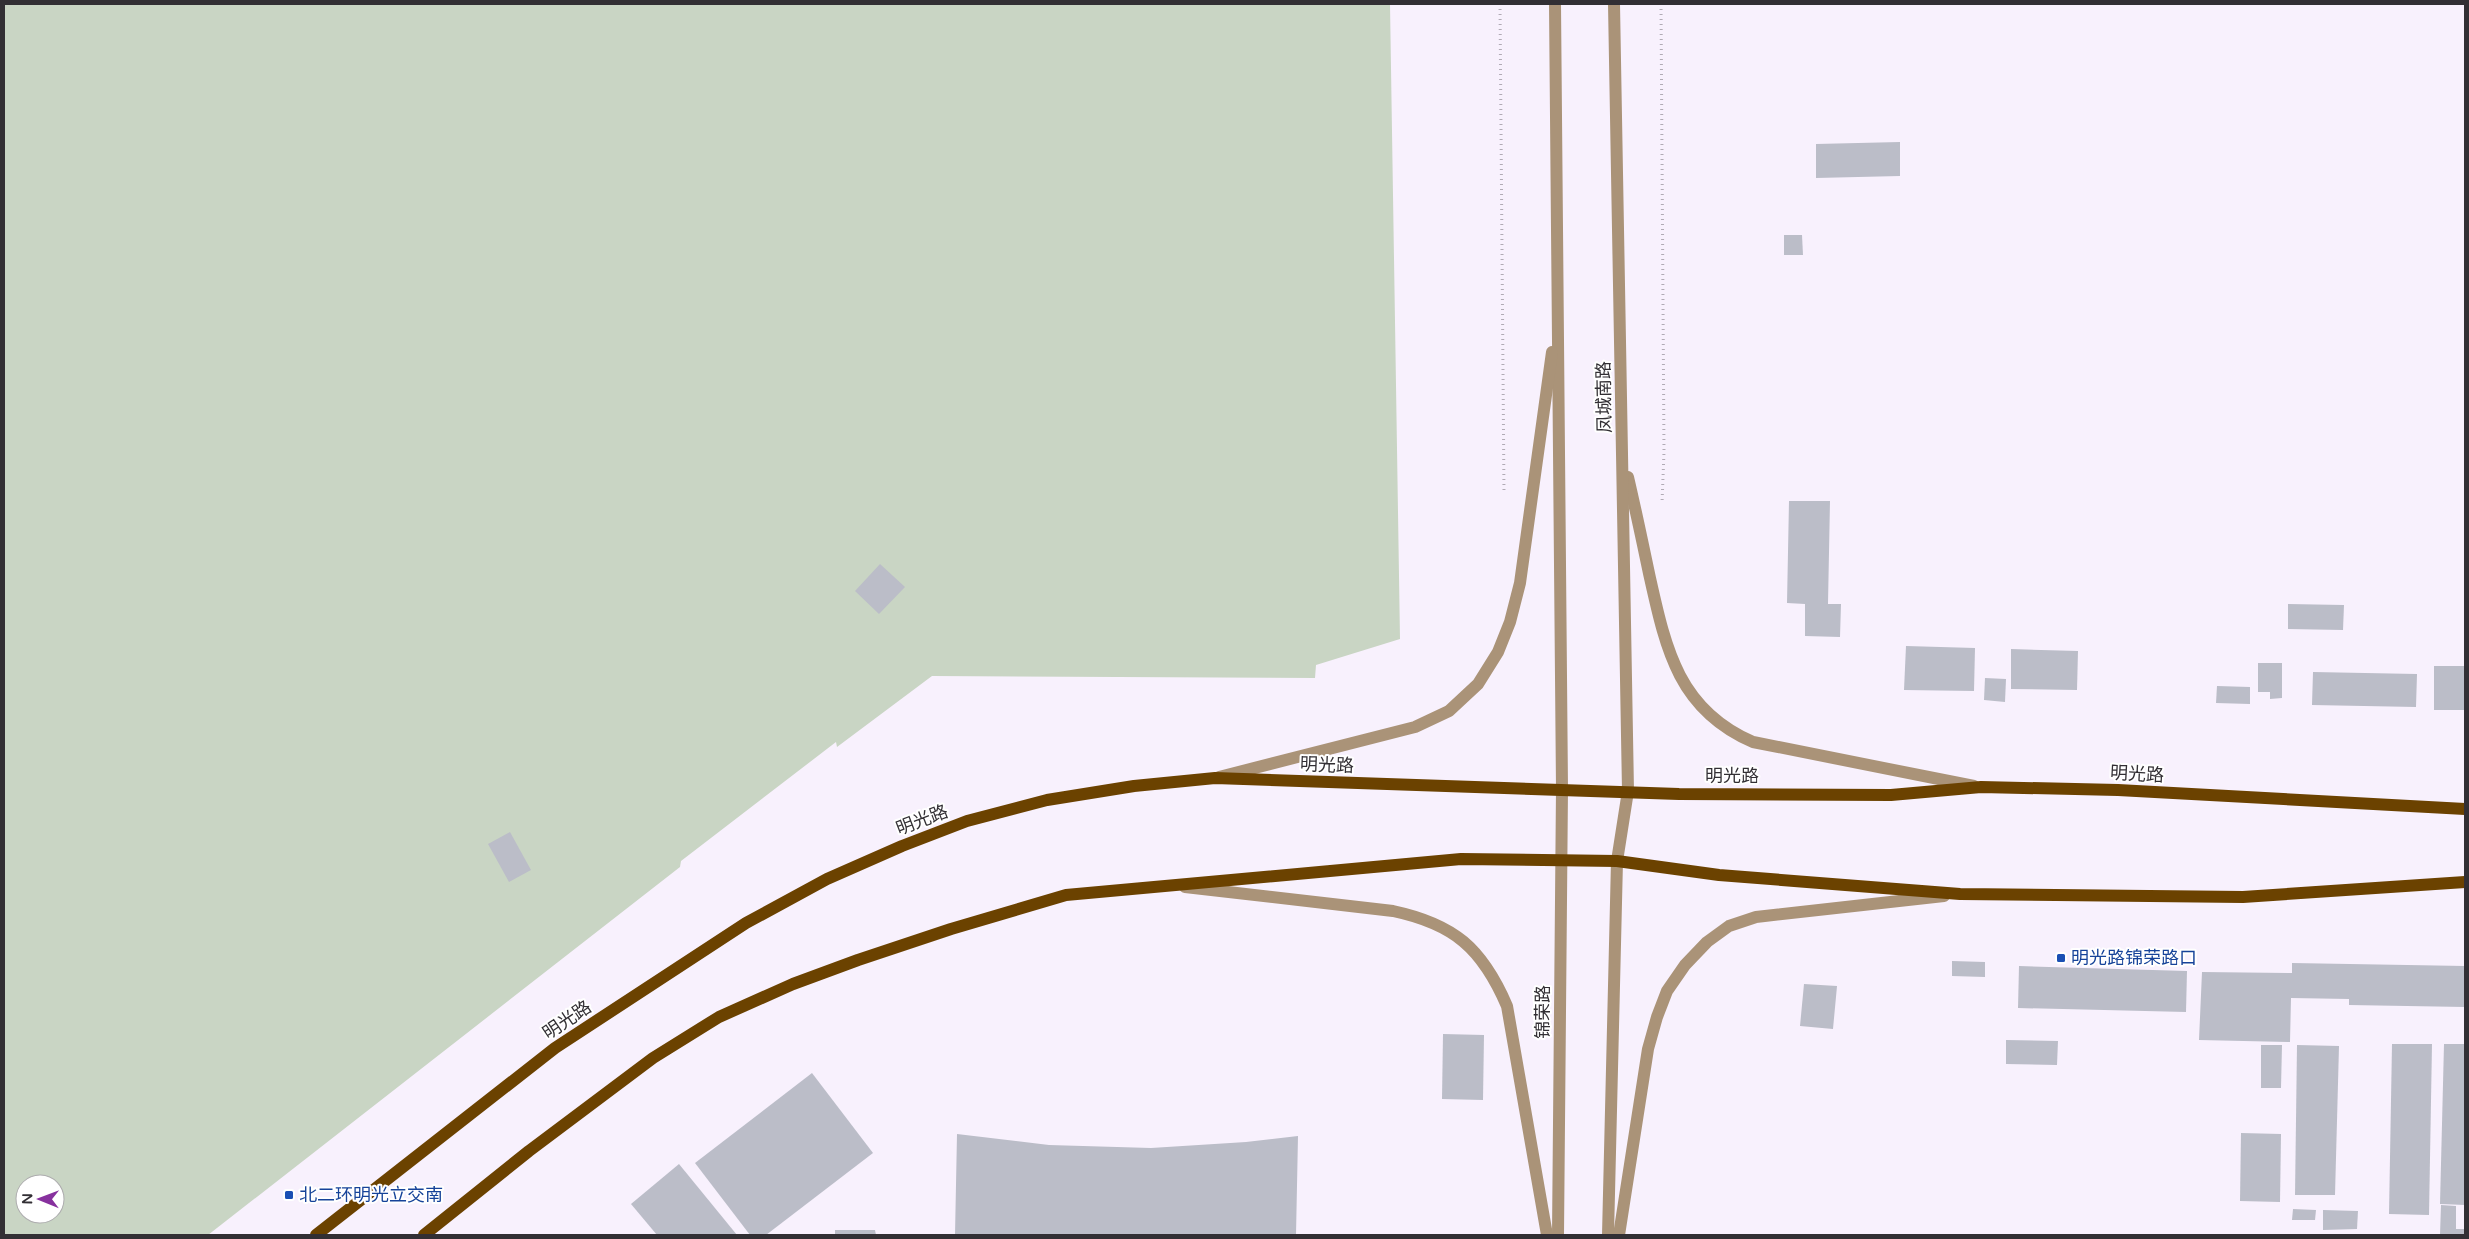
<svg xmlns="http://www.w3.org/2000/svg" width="2469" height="1239" font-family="'Varela Round','Noto Sans SC',sans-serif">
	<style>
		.green { fill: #c9d5c4; fill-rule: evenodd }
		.building { fill: #bbbdc8 }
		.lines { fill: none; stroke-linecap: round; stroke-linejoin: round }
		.path { stroke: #b1abb5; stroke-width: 3; stroke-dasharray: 1 4; stroke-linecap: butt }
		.minor { stroke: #aa9378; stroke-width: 12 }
		.major { stroke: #6b4200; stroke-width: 12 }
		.transit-dot { fill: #1a4fb4; stroke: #fff; stroke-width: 2 }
		.labels { text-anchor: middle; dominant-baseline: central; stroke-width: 4; stroke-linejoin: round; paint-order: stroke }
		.street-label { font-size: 18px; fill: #322f34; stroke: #fff }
		.transit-label { font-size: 18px; fill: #164399; stroke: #fff; text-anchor: start }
	</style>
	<rect width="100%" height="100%" fill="#f8f1fd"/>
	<path class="green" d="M4,4h1386l10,635 -84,26 -1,13 -383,-2 -95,71 -1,-5 -155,119 -1,6 -472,368h-204zM25,1184h30v30h-30z"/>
	<g class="building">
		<path d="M1900,142v34l-84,2v-34z"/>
		<path d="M1784,235h18l1,20h-19z"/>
		<path d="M1789,501h41l-2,103h13l-1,33 -35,-1v-32l-18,-1z"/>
		<path d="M880,564l25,23 -26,27 -24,-23z"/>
		<path d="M2288,604l56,1 -1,25 -55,-1z"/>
		<path d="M1906,646l69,2 -1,43 -70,-1z"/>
		<path d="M2011,649l67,2 -1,39 -66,-1z"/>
		<path d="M2258,663h24v35l-12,1v-7h-12z"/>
		<rect x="2434" y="666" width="31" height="44"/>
		<path d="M2313,672l104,2 -1,33 -104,-2z"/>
		<path d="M1985,678l21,1 -1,23 -21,-2z"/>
		<path d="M2217,686l33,1v17l-34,-1z"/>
		<path d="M510,832l21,38 -22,12 -21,-38z"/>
		<path d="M1952,961l33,1v15l-33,-1z"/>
		<path d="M2292,963l173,3v41l-116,-2v-6l-58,-1 -1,44 -91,-2 3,-68 90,1z"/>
		<path d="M2019,966l168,5 -1,41 -168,-4z"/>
		<path d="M1804,984l33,2 -4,43 -33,-3z"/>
		<path d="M1443,1034l41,1 -1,65 -41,-1z"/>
		<path d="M2006,1040l52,1 -1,24 -51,-1z"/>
		<path d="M2392,1044h40l-3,171 -40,-1z"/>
		<path d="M2444,1044h21v161l-25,-1z"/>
		<path d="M2261,1045h21l-1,43h-20z"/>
		<path d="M2297,1045l42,1 -4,149h-40z"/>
		<path d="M812,1073l61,80 -107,82h-16l-55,-72z"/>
		<path d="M2241,1133l40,1 -1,68 -40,-1z"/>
		<path d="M957,1134l92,11 102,3 95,-6 52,-6 -2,99h-341z"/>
		<path d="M679,1164l58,71h-80l-26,-31z"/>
		<path d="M2441,1205l15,1v23h9v6h-25z"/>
		<path d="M2293,1209l23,1 -1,10h-23z"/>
		<path d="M2323,1210l35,1 -1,18 -34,1z"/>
		<path d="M835,1230h40l1,5h-41z"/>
	</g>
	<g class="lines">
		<g class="path">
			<path d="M1500,4l4,489"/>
			<path d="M1661,4l3,448 -2,51"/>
		</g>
		<g class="minor">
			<path d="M1555,4l7,785 -4,446"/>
			<path d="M1628,477c8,34 15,68 22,101 16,72 29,132 103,164l221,44"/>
			<path d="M1219,777l196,-50 34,-16 29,-27 20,-32 12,-30 10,-39 32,-231"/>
			<path d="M1185,887l208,24c61,13 89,37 114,95l40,229"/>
			<path d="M1608,1235l9,-374 11,-70 -14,-787"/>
			<path d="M1619,1235l29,-186 9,-32 10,-26 18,-26 22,-23 22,-16 27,-9 188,-21"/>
		</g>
		<g class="major">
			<path d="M316,1235l239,-187 191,-125 81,-44 75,-33 65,-25 80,-21 87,-14 81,-8 464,16 212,1 90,-8 137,3 347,19"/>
			<path d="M424,1235l105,-84 124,-93 66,-41 74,-33 65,-24 93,-31 115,-34 395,-36 156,2 102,14 241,19 283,3 222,-15"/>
		</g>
	</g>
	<g class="transit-dot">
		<rect x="2056" y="953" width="10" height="10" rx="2.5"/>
		<rect x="284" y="1190" width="10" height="10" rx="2.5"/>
	</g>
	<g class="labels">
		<g class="street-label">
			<text transform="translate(1604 397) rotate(-91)">凤城南路</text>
			<text transform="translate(1327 765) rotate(2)">明光路</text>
			<text transform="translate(2137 774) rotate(3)">明光路</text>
			<text x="1732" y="776">明光路</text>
			<text transform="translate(922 820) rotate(-21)">明光路</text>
			<text transform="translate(1543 1012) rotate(-90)">锦荣路</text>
			<text transform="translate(567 1020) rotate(-34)">明光路</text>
		</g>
		<g class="transit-label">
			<text x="2071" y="958">明光路锦荣路口</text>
			<text x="299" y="1195">北二环明光立交南</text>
		</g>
	</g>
	<rect width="2469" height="1239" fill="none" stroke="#322f34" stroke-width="10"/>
	<g transform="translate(40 1199) rotate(271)"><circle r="24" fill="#ffffff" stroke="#adacae"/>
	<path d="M0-4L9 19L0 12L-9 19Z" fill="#87319e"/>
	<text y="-8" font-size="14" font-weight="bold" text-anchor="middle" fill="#322f34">N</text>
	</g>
</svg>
